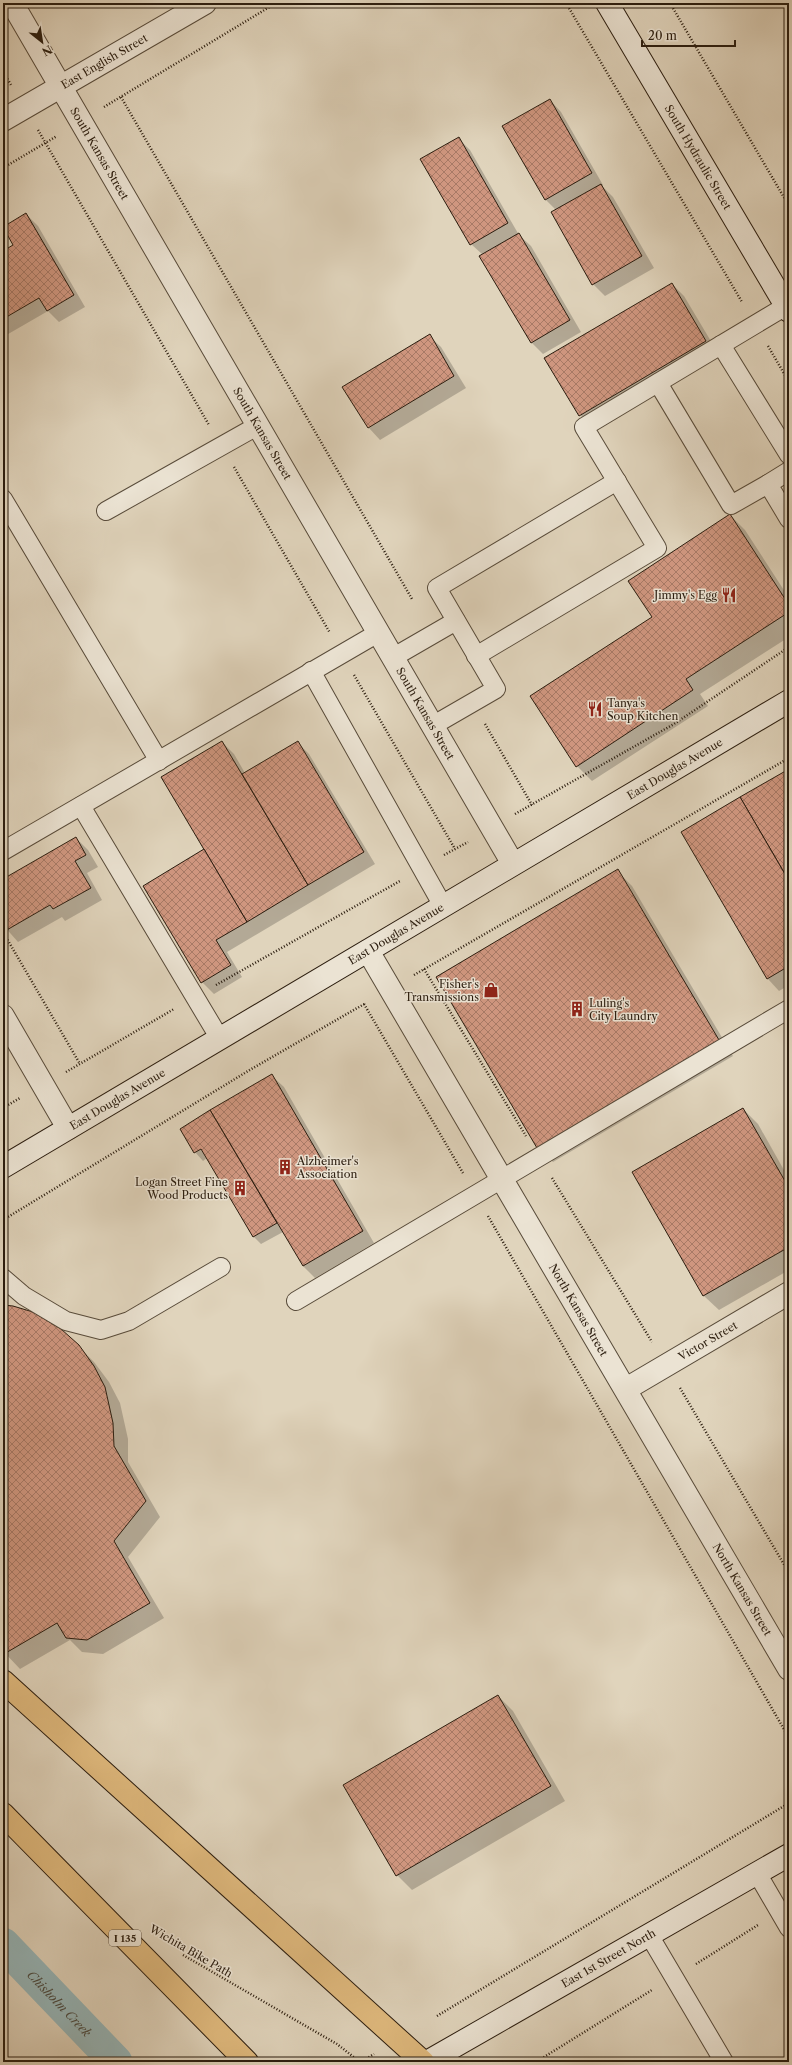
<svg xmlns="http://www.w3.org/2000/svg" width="792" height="2065" font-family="'Libre Caslon Text',serif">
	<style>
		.shadow { fill: #0003 }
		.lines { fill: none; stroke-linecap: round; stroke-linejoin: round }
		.canal { stroke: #96b6b9; stroke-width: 33 }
		.building { fill: url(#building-cross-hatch); stroke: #2b1d0f }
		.lane-casing { stroke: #584b3a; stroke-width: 20 }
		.street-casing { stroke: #584b3a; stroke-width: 24 }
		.secondary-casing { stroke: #2b1d0f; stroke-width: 24 }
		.highway-casing { stroke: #2b1d0f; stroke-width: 24 }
		.path { stroke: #2b1d0f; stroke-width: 2.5; stroke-dasharray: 1 2; stroke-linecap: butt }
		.lane { stroke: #ebe3d3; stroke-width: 18 }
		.street { stroke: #ebe3d3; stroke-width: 22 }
		.secondary { stroke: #ebe3d3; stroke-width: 22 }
		.highway { stroke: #e0ba7e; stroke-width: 22 }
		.labels { text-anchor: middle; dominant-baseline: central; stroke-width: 3; stroke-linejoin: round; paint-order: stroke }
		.shield { fill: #ebe3d3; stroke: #65584a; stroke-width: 1 }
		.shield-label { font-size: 10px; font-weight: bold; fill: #2b1d0f }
		.street-label { font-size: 11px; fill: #2b1d0f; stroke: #ebe3d3 }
		.poi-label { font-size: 11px; fill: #2b1d0f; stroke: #ebe3d3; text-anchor: end }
		.water-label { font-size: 12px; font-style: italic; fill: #4b4b42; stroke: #ebe3d3 }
	</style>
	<defs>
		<pattern id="building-cross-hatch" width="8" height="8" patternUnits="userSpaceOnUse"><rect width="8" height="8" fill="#cf967f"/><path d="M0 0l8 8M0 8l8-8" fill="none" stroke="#a87a66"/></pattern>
	</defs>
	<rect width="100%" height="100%" fill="#e0d4bc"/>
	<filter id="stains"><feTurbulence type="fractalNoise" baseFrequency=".005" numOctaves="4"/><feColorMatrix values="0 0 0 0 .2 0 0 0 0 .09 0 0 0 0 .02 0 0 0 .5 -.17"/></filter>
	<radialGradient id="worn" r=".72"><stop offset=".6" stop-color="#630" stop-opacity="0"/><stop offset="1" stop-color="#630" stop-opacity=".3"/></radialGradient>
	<g class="shadow">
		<path d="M550,100l11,12 42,73 -1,1 11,11 41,71 -49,28 -12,-12 -37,-74 -10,-10 -42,-74z"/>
		<path d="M458,138l12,12 49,85 12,11 50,86 -38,22 -12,-12 -48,-87 -12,-11z"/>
		<path d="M26,214l12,12 47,81 -26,15 -11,-11 -45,26v-85l12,-7z"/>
		<path d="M672,284l12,12 34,57 -126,74 -12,-12z"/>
		<path d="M429,336l12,11 25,41 -86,52 -11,-12 -25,-41z"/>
		<path d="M730,515l15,15 44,68v39l-89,57 8,12 -116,75 -15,-15 76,-148z"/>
		<path d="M222,742l12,12 11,19 52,-31 12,12 66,110 -148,88 15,25 -28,17 -12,-12 3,-132z"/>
		<path d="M789,770v215l-10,6 -11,-12z"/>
		<path d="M76,838l12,12 10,17 -11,6 15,27 -37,21 -3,-4 -44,25 -15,-17v-45z"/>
		<path d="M617,871l15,15 101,170 -180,106 -15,-15z"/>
		<path d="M272,1076l12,11 90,156 -59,35 -12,-12 -20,-34 -22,12 -8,-8 -46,-78 -4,3 -8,-9 -14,-23z"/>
		<path d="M743,1109l15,15 31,55v91l-70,40 -15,-14 -71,-123z"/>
		<path d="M3,1306l10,1 65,39 16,16 15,20 11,21 8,36v23l32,55 -32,40 36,61 -61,36 -21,-2 -12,-12 -50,29 -17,-18z"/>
		<path d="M498,1696l15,15 52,90 -153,89 -15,-15z"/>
	</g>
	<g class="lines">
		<path class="canal" id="s1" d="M3,1944l113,118"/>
	</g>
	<g class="building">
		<path d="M550,99l42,74 -47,27 -43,-74z"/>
		<path d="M459,137l49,86 -38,22 -50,-86z"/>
		<path d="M601,184l41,72 -50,29 -41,-73z"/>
		<path d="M26,213l48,82 -27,16 -8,-13 -36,21v-68l10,-6 -10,-18z"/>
		<path d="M519,233l51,87 -39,23 -52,-87z"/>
		<path d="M672,283l34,58 -127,75 -35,-58z"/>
		<path d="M430,334l24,42 -86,52 -26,-41z"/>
		<path d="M730,514l59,91v7l-103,67 7,11 -117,77 -46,-71 122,-79 -24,-36z"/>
		<path d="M222,741l86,144 -61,37 -86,-145z"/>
		<path d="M298,741l66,111 -56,33 -66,-111z"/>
		<path d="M789,769v112l-49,-84z"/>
		<path d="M740,797l49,84v85l-22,13 -86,-147z"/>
		<path d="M76,837l10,18 -11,6 16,27 -38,21 -3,-4 -45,26 -2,-4v-48z"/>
		<path d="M204,849l43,73 -31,18 15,25 -30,18 -58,-97z"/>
		<path d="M618,869l101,171 -182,108 -101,-171z"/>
		<path d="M272,1074l91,157 -60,35 -93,-156z"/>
		<path d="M743,1108l46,80v59l-86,49 -71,-124z"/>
		<path d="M210,1110l67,113 -24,14 -52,-88 -7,4 -14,-24z"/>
		<path d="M3,1305l10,1 20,6 28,17 18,16 15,21 11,21 8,36 1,23 32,55 -32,40 36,62 -63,37 -21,-2 -9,-15 -53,31z"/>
		<path d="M498,1695l53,91 -155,90 -53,-91z"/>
	</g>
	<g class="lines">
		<g class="lane-casing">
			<g id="lane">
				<path d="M721,345l68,110"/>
				<path d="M658,383l73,122 37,-21"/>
				<path d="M789,471l-21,13 21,35"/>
				<path d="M3,499l156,262"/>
				<path d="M106,511l151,-85"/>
				<path d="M476,656l181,-108 -73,-121 202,-121"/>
				<path d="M392,658l64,-37"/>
				<path d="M311,671l132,235"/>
				<path d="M432,726l64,-37 -59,-101 180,-107"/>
				<path d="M81,806l139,233"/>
				<path d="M3,851l375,-218"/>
				<path d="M3,1278l21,18 42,25 35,9 28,-9 92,-54"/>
				<path d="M296,1301l493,-292"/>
				<path d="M757,1873l32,55"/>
				<path d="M649,1935l75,127"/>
			</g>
		</g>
		<g class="street-casing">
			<g id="street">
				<path id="s2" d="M12,3l501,861"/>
				<path id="s3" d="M3,120l202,-117"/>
				<path id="s4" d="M368,951l421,718"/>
				<path d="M3,1016l65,112"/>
				<path id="s5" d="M626,1389l163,-96"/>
			</g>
		</g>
		<g class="secondary-casing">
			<g id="secondary">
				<path id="s6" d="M607,3l182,308"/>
				<path id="s7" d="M3,1167l786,-466"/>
				<path id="s8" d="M427,2062l362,-207"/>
			</g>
		</g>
		<g class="highway-casing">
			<g id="highway">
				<path d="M3,1681l420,381"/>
				<path d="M3,1814l244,248"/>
			</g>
		</g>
		<g class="path">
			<path d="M566,3l176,299"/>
			<path d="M670,3l119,203"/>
			<path d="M3,71l8,14"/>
			<path d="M121,97l291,502"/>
			<path d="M104,107l172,-104"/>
			<path d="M38,130l171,295"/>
			<path d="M3,168l54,-32"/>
			<path d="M768,346l21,36"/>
			<path d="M234,467l96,166"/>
			<path d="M354,675l101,174"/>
			<path d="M485,724l47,81"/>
			<path d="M515,814l159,-90 115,-77"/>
			<path d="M444,855l24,-13"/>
			<path d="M3,932l77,132"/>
			<path d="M424,969l102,167"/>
			<path d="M414,975l375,-217"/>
			<path d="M216,985l184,-104"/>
			<path d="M364,1004l99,169"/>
			<path d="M66,1072l108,-63"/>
			<path d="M3,1108l17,-10"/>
			<path d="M552,1178l100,164"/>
			<path d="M488,1216l301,522"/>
			<path d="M3,1220l250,-152 113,-65"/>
			<path d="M680,1388l109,185"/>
			<path d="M183,1955l154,89 23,18"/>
			<path d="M696,1964l62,-39"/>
			<path d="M437,2016l352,-213"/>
			<path d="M361,2062l13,-8"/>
			<path d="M536,2062l116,-72"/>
		</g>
		<use href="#lane" class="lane"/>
		<use href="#street" class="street"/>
		<use href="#secondary" class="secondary"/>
		<use href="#highway" class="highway"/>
	</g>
	<defs>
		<g id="restaurant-bare" transform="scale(1.2)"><path d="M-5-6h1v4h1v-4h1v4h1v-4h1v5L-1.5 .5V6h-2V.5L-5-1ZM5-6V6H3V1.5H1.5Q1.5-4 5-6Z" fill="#8f2418" stroke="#ebe3d3" stroke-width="2.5" paint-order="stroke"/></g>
		<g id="shop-bare" transform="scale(1.2)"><path d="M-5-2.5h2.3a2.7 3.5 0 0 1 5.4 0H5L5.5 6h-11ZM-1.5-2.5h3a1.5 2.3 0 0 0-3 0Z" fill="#8f2418" stroke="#ebe3d3" stroke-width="2.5" paint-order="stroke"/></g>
		<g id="building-bare" transform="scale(1.2)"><path d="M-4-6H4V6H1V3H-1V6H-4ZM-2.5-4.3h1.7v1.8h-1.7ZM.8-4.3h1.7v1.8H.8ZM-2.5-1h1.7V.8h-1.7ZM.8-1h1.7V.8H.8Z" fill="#8f2418" stroke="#ebe3d3" stroke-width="2.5" paint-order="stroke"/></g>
	</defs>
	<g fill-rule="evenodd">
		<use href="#restaurant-bare" x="729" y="595"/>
		<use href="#restaurant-bare" x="595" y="709"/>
		<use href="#shop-bare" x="491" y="990"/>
		<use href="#building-bare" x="577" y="1009"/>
		<use href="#building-bare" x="285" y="1167"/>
		<use href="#building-bare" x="240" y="1188"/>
	</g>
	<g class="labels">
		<rect class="shield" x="109" y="1930" width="32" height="16" rx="3"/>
		<g class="shield-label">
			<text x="125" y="1938">I 135</text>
		</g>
		<g class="street-label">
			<text stroke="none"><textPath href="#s3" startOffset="117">East English Street</textPath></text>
			<text stroke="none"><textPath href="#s2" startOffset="174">South Kansas Street</textPath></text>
			<text stroke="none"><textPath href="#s6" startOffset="179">South Hydraulic Street</textPath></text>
			<text stroke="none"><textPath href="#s2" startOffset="498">South Kansas Street</textPath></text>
			<text stroke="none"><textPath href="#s2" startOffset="822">South Kansas Street</textPath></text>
			<text stroke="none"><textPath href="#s7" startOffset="781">East Douglas Avenue</textPath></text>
			<text stroke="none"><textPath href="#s7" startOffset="457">East Douglas Avenue</textPath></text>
			<text stroke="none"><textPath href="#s7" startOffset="133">East Douglas Avenue</textPath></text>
			<text stroke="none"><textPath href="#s4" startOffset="416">North Kansas Street</textPath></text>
			<text stroke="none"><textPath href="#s5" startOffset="95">Victor Street</textPath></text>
			<text stroke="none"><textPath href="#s4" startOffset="740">North Kansas Street</textPath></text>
			<text transform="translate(191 1951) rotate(30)">Wichita Bike Path</text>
			<text stroke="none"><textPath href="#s8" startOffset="209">East 1st Street North</textPath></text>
		</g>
		<g class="poi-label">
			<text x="717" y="595">Jimmy's Egg</text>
			<text x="607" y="703" text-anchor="start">Tanya's<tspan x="607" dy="13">Soup Kitchen</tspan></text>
			<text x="479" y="984">Fisher's<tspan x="479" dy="13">Transmissions</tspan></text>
			<text x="589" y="1003" text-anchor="start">Luling's<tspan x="589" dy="13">City Laundry</tspan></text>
			<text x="297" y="1161" text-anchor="start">Alzheimer's<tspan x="297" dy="13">Association</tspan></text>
			<text x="228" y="1182">Logan Street Fine<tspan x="228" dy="13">Wood Products</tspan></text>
		</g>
		<g class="water-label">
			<text stroke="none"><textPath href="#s1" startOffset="82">Chisholm Creek</textPath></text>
		</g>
	</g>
	<rect width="792" height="2065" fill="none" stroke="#e0d4bc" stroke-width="16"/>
	<rect x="4" y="4" width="784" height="2057" fill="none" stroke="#2b1d0f" stroke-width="2"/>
	<rect x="8" y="8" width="776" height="2049" fill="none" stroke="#2b1d0f"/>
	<g transform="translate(42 42) rotate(150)" stroke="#ebe3d3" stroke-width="3" paint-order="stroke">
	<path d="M0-3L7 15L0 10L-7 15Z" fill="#2b1d0f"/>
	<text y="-6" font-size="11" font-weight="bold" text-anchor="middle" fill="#2b1d0f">N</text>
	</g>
	<path d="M642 40v6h93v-6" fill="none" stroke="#2b1d0f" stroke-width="2"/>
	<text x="648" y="40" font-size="12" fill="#2b1d0f" stroke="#ebe3d3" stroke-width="3" paint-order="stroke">20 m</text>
	<rect width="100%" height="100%" filter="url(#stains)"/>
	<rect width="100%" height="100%" fill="url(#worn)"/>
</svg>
